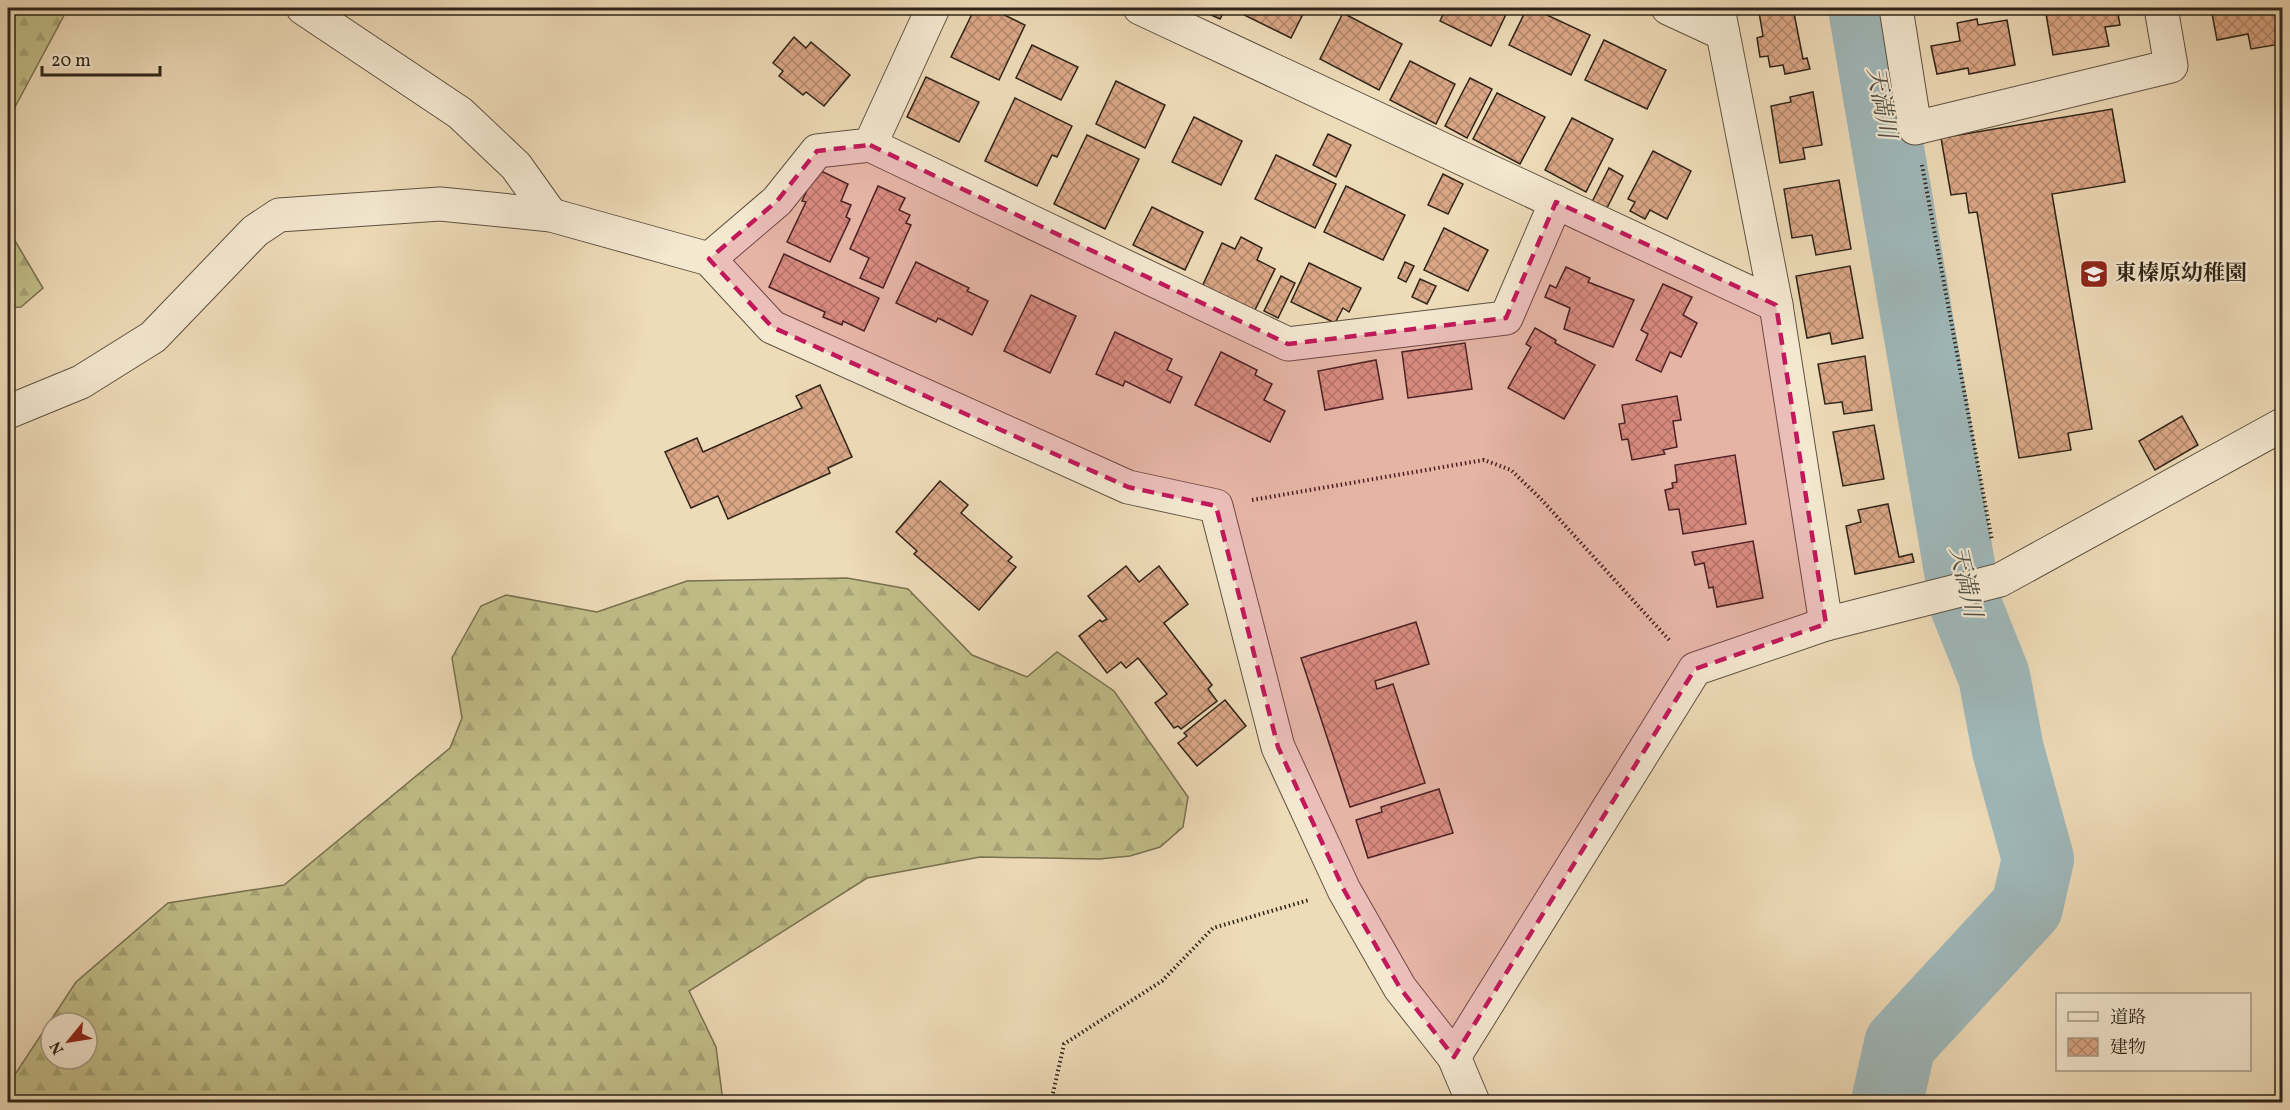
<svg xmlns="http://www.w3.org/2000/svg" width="2290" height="1110" font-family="Vollkorn,'Noto Serif JP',serif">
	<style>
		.forest { fill: url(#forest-firs); stroke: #787150; stroke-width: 1.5; fill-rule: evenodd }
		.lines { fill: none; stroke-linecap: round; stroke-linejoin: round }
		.river { stroke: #9fb8ba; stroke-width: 72 }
		.building { fill: url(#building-cross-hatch); stroke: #2e2418; stroke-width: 1.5 }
		.minor-casing { stroke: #5e5240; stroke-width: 35 }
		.path { stroke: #2e2418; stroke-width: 4; stroke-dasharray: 1.5 3; stroke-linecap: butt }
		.minor { stroke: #f4e8d1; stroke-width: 33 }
		.marked { fill: #c2185b; fill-opacity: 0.2; stroke: #c2185b; stroke-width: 4.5; stroke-dasharray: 12 8; stroke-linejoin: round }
		.labels { text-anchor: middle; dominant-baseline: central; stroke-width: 4.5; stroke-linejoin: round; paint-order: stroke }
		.poi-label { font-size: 22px; font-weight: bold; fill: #2e2418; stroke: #f4e8d1; text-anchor: start }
		.water-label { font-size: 24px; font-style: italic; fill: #505049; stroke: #f4e8d1 }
	</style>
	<defs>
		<pattern id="forest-firs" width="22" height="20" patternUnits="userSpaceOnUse" patternTransform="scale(1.5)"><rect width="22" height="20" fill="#c1be89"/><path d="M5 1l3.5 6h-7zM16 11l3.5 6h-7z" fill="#a6a376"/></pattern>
		<pattern id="building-cross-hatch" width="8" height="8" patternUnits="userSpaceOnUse" patternTransform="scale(1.5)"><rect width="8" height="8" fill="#dba787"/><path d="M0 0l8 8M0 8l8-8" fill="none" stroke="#b2886d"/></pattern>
	</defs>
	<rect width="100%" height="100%" fill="#eedbb8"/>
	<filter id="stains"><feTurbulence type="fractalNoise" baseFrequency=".00333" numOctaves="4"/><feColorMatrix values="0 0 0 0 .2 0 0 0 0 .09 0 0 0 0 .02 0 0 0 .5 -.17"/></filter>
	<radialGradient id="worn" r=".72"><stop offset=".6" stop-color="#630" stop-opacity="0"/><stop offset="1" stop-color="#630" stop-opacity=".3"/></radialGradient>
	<g class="forest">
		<path d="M8,8h60l-60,112z"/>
		<path d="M8,229l35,59 -22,19 -13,1z"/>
		<path d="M847,578l61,11 64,66 55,22 30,-25 57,39 74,106 -5,30 -23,20 -30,9 -31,3 -119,-2 -113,21 -178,113 27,56 7,55h-715l2,-20 66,-100 92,-79 116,-18 166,-137 12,-30 -10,-60 29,-52 25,-11 91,17 90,-31zM51,1023h36v36h-36z"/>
	</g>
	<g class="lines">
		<path class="river" d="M1864,8l102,598 28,70 14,74 30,109 -11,48 -127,137 -13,58"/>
	</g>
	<g class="building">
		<path d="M975,8h15l35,17 -26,55 -48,-23z"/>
		<path d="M1196,8h30l-6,11z"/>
		<path d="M1240,8h66l-15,30 -53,-26z"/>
		<path d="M1446,8h63l-18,38 -51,-25z"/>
		<path d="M1527,8h5l58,27 -19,40 -62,-30z"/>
		<path d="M1780,8h13l10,51 4,-1 3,11 -25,5 -2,-9 -13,2 -2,-11 -8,1 -3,-19 6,-2 -4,-24z"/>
		<path d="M2045,8h72l3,17 -15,2 4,19 -56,9z"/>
		<path d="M2211,8h63l7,36 -30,5 -3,-15 -31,6z"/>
		<path d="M1343,13l59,31 -23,46 -59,-31z"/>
		<path d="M1977,19l1,6 29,-5 8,45 -46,9 -1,-6 -31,6 -6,-28 29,-5 -3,-18z"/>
		<path d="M794,37l12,11 5,-6 39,33 -26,31 -18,-14 -3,3 -24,-19 4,-5 -10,-8z"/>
		<path d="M1604,40l62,30 -19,39 -62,-29z"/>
		<path d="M1032,45l46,22 -17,33 -45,-22z"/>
		<path d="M1410,61l45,23 -19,40 -46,-24z"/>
		<path d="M926,77l53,25 -20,40 -52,-25z"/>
		<path d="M1470,78l22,11 -25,49 -22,-12z"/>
		<path d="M1116,81l49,24 -20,43 -49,-24z"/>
		<path d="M1813,92l9,53 -19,3 2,11 -25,4 -9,-57 20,-4 -1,-5z"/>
		<path d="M1497,93l48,24 -25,47 -47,-25z"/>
		<path d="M1015,98l57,28 -15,31 -5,-2 -15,31 -52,-25z"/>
		<path d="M2112,109l13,73 -73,12 40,235 -24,4 3,17 -52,8 -42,-246 -8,1 -3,-20 -15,2 -10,-57z"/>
		<path d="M1194,117l48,24 -21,44 -49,-23z"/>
		<path d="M1572,118l41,21 -27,53 -41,-22z"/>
		<path d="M1328,134l23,11 -15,32 -23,-12z"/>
		<path d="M1087,135l52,24 -34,70 -51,-25z"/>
		<path d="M1653,151l38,20 -24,48 -17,-9 -5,9 -15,-8 5,-9 -7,-3z"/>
		<path d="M1276,155l60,29 -21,44 -60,-29z"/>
		<path d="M1609,168l14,8 -17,34 -14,-8z"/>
		<path d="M817,169l31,15 -7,17 10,4 -5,12 4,2 -20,43 -43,-20 19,-40 -4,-1z"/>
		<path d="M1443,174l20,10 -15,30 -20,-9z"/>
		<path d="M1839,180l12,69 -35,6 -4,-20 -20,3 -8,-49z"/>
		<path d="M878,186l27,12 -6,12 11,5 -4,8 5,2 -28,63 -23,-10 9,-20 -19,-9z"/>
		<path d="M1346,186l59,29 -22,45 -59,-28z"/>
		<path d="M1152,207l51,25 -18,38 -52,-25z"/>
		<path d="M1444,228l44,22 -20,41 -44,-21z"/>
		<path d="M1241,237l21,11 -5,12 18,9 -22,45 -52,-25 21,-46 13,6z"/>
		<path d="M784,254l95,44 -15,33 -21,-10 -1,4 -19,-8 2,-5 -56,-25z"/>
		<path d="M916,262l53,26 -2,3 21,10 -16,34 -34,-17 -2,4 -40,-19z"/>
		<path d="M1405,262l9,4 -8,16 -8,-4z"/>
		<path d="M1309,263l52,25 -12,24 -6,-4 -8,15 -44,-21z"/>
		<path d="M1850,266l13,72 -31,6 -2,-11 -23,5 -11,-62z"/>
		<path d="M1566,267l24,11 -2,4 46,18 -21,47 -49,-18 6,-21 -25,-11 5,-12 6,3z"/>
		<path d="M1281,276l14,7 -17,35 -14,-7z"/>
		<path d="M1420,279l16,7 -9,18 -15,-7z"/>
		<path d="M1663,284l29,13 -9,18 14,8 -16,34 -11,-5 -9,20 -25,-12 12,-26 -7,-4z"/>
		<path d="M1031,295l45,21 -26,57 -46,-22z"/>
		<path d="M1535,328l21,12 -1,3 40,22 -31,54 -56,-31 23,-41 -5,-3z"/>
		<path d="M1115,332l57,27 -5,11 15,7 -12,26 -45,-22 -2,5 -27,-12z"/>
		<path d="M1465,343l7,46 -64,9 -6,-46z"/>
		<path d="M1221,352l36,18 -2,5 17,9 -8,16 21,11 -15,31 -75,-37z"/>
		<path d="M1865,356l7,54 -28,4 -2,-12 -17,2 -7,-40z"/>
		<path d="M1376,360l7,39 -58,11 -7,-39z"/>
		<path d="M820,385l32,72 -24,11 2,5 -102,46 -10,-23 -27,12 -26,-56 32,-14 6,14 99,-44 -6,-12z"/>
		<path d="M1677,396l4,24 -8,1 4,26 -14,3 2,4 -33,6 -4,-21 -6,1 -3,-16 6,-1 -3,-18z"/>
		<path d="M2182,416l16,29 -43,25 -16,-29z"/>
		<path d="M1874,425l10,54 -41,7 -10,-54z"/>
		<path d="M1735,455l11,69 -63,10 -4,-25 -10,1 -4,-20 8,-2 -1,-5 5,-1 -2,-17z"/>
		<path d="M940,481l28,24 -7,8 51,44 -4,4 8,6 -37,43 -65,-56 3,-3 -21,-19z"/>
		<path d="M1888,504l11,53 13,-3 2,8 -59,12 -9,-48 15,-4 -3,-12z"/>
		<path d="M1753,541l10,57 -46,9 -4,-20 -4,1 -5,-25 -9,2 -3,-13z"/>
		<path d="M1126,566l13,16 20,-16 29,38 -24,19 48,62 -4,4 9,12 -36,28 -3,-3 -4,2 -19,-25 12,-9 -29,-36 -12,10 -5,-6 -14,11 -28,-37 21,-16 2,2 5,-3 -19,-23z"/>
		<path d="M1416,622l13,42 -54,17 2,8 16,-5 32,99 -75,24 -49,-149z"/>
		<path d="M1225,700l21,26 -49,40 -19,-23 9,-7 -3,-3z"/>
		<path d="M1439,789l14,44 -85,25 -12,-38 26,-8 -1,-5z"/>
	</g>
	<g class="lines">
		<g class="minor-casing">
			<g id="minor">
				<path d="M303,8l157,105 56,53 35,49"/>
				<path d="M1140,8l636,297"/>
				<path d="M1668,8l54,25"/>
				<path d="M1718,8l58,297 50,319"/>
				<path d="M1896,8l19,120 256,-62 -10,-58"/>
				<path d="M870,145l418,199 218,-26 50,-116"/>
				<path d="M709,259l68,-58 40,-50 53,-6 63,-137"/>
				<path d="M8,412l73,-30 72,-45 102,-106 24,-16 161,-11 111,11 158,44 63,68 356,160 88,19 62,241 66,143 56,98 54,69 19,45"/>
				<path d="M1454,1057l241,-388 131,-45 174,-44 282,-155"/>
			</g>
		</g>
		<g class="path">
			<path d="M1922,165l70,376"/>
			<path d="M1252,500l232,-40 27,10 30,29 130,143"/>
			<path d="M1051,1102l13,-58 98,-63 51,-53 96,-28"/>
		</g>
		<use href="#minor" class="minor"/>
	</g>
	<path class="marked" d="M870,145l418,199 218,-26 50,-116 220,103 50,319 -131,45 -241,388 -54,-69 -56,-98 -66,-143 -62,-241 -88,-19 -356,-160 -63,-68 68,-58 40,-50z"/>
	<defs>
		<g id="school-square" transform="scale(1.5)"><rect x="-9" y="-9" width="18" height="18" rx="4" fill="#8f2418" stroke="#f4e8d1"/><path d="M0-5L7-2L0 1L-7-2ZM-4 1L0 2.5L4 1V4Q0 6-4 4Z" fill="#fff"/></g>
	</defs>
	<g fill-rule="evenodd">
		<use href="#school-square" x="2094" y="274"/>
	</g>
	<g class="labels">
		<g class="poi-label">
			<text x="2115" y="274">東榛原幼稚園</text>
		</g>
		<g class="water-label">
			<text transform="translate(1880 103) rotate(80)">天満川</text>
			<text transform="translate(1964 582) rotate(77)">天満川</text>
		</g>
	</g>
	<rect width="2290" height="1110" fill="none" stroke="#eedbb8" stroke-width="30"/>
	<rect x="9" y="9" width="2272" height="1092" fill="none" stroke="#2e2418" stroke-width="3"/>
	<rect x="15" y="15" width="2260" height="1080" fill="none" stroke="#2e2418" stroke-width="1.5"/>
	<rect x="2056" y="993" width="195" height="78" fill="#f4e8d1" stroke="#a59a87" stroke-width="1.5"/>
	<rect x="2068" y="1012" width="30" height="9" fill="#f4e8d1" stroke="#a59a87" stroke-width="1.5"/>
	<text x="2110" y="1023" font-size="18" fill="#2e2418">道路</text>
	<rect x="2068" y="1038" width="30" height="18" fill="url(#building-cross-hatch)" stroke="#a59a87" stroke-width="1.5"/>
	<text x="2110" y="1053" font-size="18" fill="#2e2418">建物</text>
	<g transform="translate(69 1041) rotate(240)"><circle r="28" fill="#f4e8d1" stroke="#a59a87" stroke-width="1.5"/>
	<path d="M0-4.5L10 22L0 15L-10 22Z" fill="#8f2418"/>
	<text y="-9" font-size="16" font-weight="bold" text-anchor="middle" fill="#2e2418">N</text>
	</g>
	<path d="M42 66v9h118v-9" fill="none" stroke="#2e2418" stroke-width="3"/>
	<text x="51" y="66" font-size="18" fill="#2e2418" stroke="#f4e8d1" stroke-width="4.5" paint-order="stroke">20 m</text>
	<rect width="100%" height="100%" filter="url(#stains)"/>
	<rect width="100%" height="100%" fill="url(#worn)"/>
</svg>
